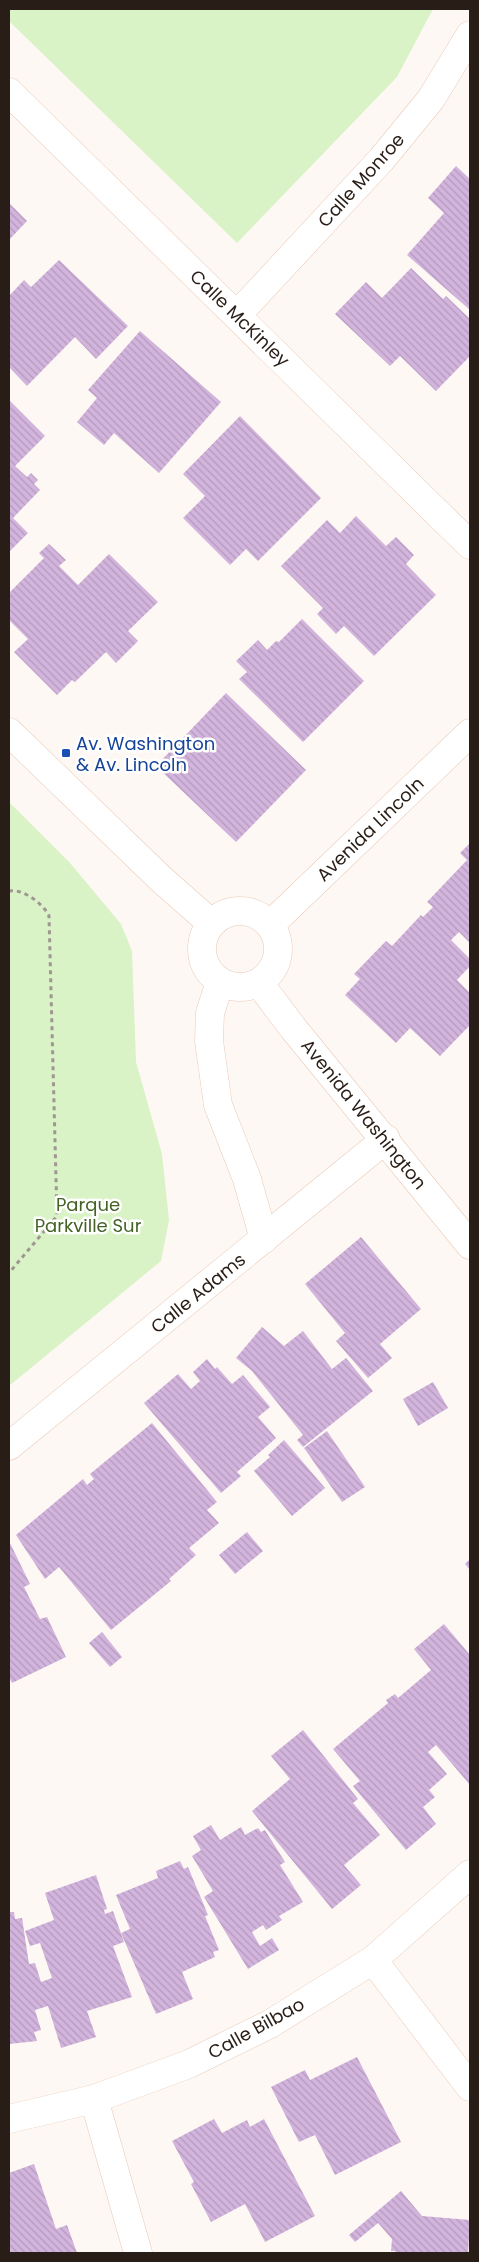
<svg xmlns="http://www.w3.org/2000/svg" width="479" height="2262" font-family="Poppins,sans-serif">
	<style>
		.green { fill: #d9f2c6 }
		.building { fill: url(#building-back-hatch) }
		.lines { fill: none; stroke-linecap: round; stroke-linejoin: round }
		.minor-casing { stroke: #e9cab7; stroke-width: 29 }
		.path { stroke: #9f9791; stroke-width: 3; stroke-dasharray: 4 4; stroke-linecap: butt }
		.minor { stroke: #fff; stroke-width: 28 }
		.transit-dot { fill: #1a4fb4; stroke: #fff; stroke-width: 2 }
		.labels { text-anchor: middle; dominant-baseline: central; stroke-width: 5; stroke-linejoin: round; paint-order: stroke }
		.street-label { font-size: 18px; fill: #291e17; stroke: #fff }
		.transit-label { font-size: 18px; fill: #164399; stroke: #fff; text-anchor: start }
		.park-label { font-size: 18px; fill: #446225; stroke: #fff }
	</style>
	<defs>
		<pattern id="building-back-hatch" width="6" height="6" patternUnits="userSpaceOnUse" patternTransform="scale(1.25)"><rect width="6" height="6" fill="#d2b4dd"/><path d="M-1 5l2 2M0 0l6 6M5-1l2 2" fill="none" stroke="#b49abd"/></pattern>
	</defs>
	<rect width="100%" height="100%" fill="#fef8f4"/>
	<g class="green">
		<path d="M9,9h424l-36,68 -160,166 -228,-222z"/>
		<path d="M9,802l61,61 51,61 11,27 4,111 26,92 7,66 -8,41 -152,125z"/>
	</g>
	<g class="building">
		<path d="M456,166l14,13v131l-63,-55 37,-42 -16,-15z"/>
		<path d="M9,203l18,18 -18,19z"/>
		<path d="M59,260l69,66 -32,33 -21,-22 -48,49 -18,-19v-71l15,-16 7,7z"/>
		<path d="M411,268l32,31 3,-3 24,23v37l-34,35 -36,-35 -10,10 -55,-52 31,-32 16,16z"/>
		<path d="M140,331l81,71 -62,71 -45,-40 -10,12 -27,-23 20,-24 -9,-8z"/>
		<path d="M9,400l36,36 -30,30 12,11 4,-4 7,7 -4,4 6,6 -27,28 15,15 -19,19z"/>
		<path d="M240,416l81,82 -63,63 -12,-12 -16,16 -47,-47 22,-22 -22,-22z"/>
		<path d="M356,516l30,30 10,-9 18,18 -8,9 30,31 -62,61 -30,-30 -8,8 -19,-20 6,-6 -42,-42 46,-46 13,13z"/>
		<path d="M49,544l17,16 -7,6 19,19 31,-31 49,48 -30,29 10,10 -22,22 -10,-11 -31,30 -3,-2 -15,15 -43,-43 14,-13 -19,-19v-27l35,-35 -5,-5z"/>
		<path d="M302,619l62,62 -61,61 -64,-63 8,-7 -11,-11 22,-21 9,10 9,-9 3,1z"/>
		<path d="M226,693l80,77 -70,72 -80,-76z"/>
		<path d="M470,843v100l-11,-11 -8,8 19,19v7l-13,14 13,13v32l-30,31 -30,-28 -14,15 -51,-48 15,-16 -6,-5 32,-33 6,5 29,-31 2,2 10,-10 -6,-5 40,-42 -7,-7z"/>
		<path d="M361,1237l60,72 -41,35 12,14 -24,20 -32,-37 9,-8 -40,-49z"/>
		<path d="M262,1327l22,19 19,-15 29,38 14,-11 27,33 -70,56 -6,-7 6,-5 -51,-64 -16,-13z"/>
		<path d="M207,1359l8,10 2,-2 15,17 11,-9 27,32 -12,10 18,21 -39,34 4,4 -20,17 -77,-90 34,-29 13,15 9,-8 -7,-9z"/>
		<path d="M433,1382l15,26 -30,18 -15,-27z"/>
		<path d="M152,1423l65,79 -10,8 12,13 -30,25 7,7 -27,24 2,2 -60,49 -52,-63 -14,12 -29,-44 67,-56 4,6 7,-6 -4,-5z"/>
		<path d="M327,1431l38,56 -23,15 -38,-54z"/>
		<path d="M284,1440l41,48 -33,28 -38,-45 16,-14 -2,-2z"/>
		<path d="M247,1532l16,19 -28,23 -16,-19z"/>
		<path d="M9,1541l21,43 -6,3 16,32 7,-2 19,40 -54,26 -3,-6z"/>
		<path d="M470,1559v11l-5,-6z"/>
		<path d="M444,1624l26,31v130l-34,-40 -8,7 19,22 -18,16 6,7 -12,10 13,17 -30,26 -53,-64 7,-5 -27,-32 55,-46 -2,-3 9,-6 3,4 33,-28 -17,-21z"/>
		<path d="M102,1632l20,25 -12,10 -21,-24z"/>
		<path d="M303,1730l55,69 -5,4 27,32 -36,30 17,20 -29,24 -80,-98 38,-32 -19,-23z"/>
		<path d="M211,1825l9,15 21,-13 4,8 13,-7 3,4 4,-2 20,32 -5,3 23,37 -24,14 3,4 -16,10 -3,-5 -11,7 8,14 12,-8 7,12 -31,19 -44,-72 9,-6 -21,-35 9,-6 -8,-14z"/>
		<path d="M180,1861l4,8 4,-2 20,48 -3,1 14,34 -6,2 2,5 -33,15 11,27 -37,15 -35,-81 9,-4 -14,-34 42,-17 -2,-7z"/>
		<path d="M96,1875l11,34 -3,1 1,4 8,-3 11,31 -11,4 19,51 -45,14 9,26 -35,11 -13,-42 -13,4 6,20 -7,2 3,9 -28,3v-132h5l1,7 7,-1 7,46 6,-1 6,19 11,-4 -12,-35 -10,3 -5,-15 29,-11 -9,-27z"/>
		<path d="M357,2057l44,85 -66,33 -20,-40 -16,7 -28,-55 34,-17 5,10z"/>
		<path d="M214,2119l8,14 25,-13 3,7 14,-8 51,97 -50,26 -20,-38 -34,18 -20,-38 3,-2 -22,-41z"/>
		<path d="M34,2164l22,65 11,-4 10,28h-66l-2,-3v-77z"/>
		<path d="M401,2191l21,25 48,4 -2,33h-73v-2h-4l1,-12 -14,-16 -23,19 -6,-7z"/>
	</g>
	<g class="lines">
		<g class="minor-casing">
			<g id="minor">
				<path d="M9,92l461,453"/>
				<path d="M237,315l144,-155 50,-61 39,-64"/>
				<path d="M9,732l152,147 50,44"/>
				<circle cx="240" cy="949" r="38"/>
				<path d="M270,925l200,-192"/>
				<path d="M220,982l-10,31 -1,28 9,64 29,74 17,60"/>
				<path d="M259,983l34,45 177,217"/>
				<path d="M9,1446l377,-307"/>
				<path d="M373,1960l97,127"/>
				<path d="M94,2099l44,154"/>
				<path d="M9,2119l85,-20 95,-35 81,-40 103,-64 97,-86"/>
			</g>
		</g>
		<path class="path" d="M9,891c13,-3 35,13 40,25l8,300 -48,57"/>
		<use href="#minor" class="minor"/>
	</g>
	<rect class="transit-dot" x="61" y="748" width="10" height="10" rx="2.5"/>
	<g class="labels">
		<g class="street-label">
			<text transform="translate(361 180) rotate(-48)">Calle Monroe</text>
			<text transform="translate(240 318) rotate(44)">Calle McKinley</text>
			<text transform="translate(370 829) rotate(-44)">Avenida Lincoln</text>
			<text transform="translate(364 1114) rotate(51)">Avenida Washington</text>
			<text transform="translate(198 1293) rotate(-39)">Calle Adams</text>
			<text transform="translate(256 2028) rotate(-29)">Calle Bilbao</text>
		</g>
		<g class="transit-label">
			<text x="76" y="743">Av. Washington<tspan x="76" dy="21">&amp; Av. Lincoln</tspan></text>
		</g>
		<g class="park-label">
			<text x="88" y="1204">Parque<tspan x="88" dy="21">Parkville Sur</tspan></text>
		</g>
	</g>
	<rect width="479" height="2262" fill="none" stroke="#291e17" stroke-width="20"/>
</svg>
